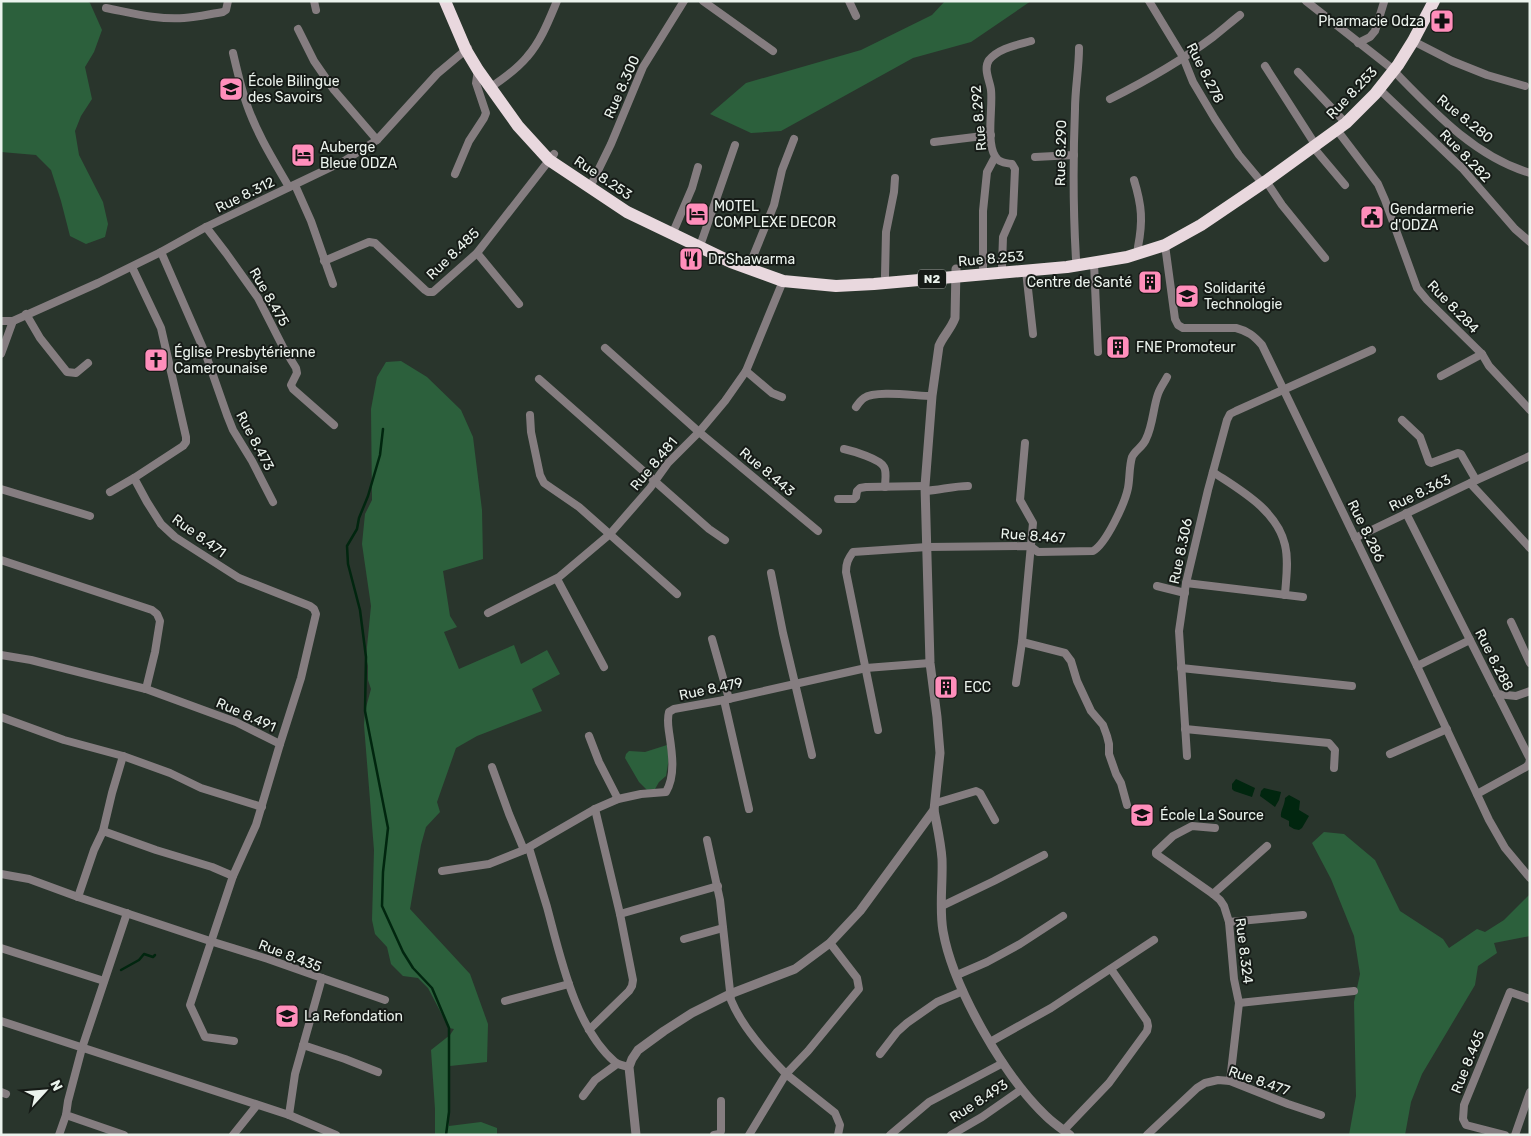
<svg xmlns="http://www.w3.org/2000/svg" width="1531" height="1136" font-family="Rubik,sans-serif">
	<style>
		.green { fill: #2c603c }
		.water { fill: #01260f }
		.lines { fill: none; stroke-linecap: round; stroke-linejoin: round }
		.stream { stroke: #01260f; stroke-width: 2.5 }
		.minor { stroke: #857d80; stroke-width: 8 }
		.tertiary { stroke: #857d80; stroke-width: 9 }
		.trunk { stroke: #e9d8de; stroke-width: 12 }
		.labels { text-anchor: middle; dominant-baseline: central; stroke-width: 4; stroke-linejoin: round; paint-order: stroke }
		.shield { fill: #161b17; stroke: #abb2ad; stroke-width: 1 }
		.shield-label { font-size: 12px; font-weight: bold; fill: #ebf3ed }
		.poi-label { font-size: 14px; fill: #ebf3ed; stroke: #161b17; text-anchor: start }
		.street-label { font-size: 14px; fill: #ebf3ed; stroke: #161b17 }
	</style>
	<rect width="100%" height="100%" fill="#29352c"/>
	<g class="green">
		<path d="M1,1h86l3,2 12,27 -8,22 -9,15 7,32 -11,17 -6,15 4,24 24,47 5,22 -3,13 -19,7 -16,-8 -9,-35 -10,-31 -15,-15 -35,-3z"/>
		<path d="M945,1h86l-60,41 -58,16 -132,73 -30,2 -41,-19 36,-31 115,-33 71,-35z"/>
		<path d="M401,361l26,16 34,33 12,27 9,73 1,49 -40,12 7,45 7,11 -13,5 15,37 55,-24 7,19 26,-14 13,24 -28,15 10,22 -65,25 -21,12 -19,54 3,10 -14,15 -5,18 -11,64 60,65 18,50 -1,38 -37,4 -1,60 32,-4 16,6v7h-62v-26l-4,-59 19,-15 4,-6 -5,-1 -21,-40 -10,-10 -15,-2 -12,-12 -4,-17 -12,-13 -3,-14 2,-70 -10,-125 1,-14 6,-22 -3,-9v-14l-2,-9 5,-51 -9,-62 3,-30 7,-14 -1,-91 6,-32 9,-15z"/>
		<path d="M667,745l2,13 -3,18 -7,6 -4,7 -8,1 -8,-8 -14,-24 1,-4 3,-3 16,1z"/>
		<path d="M1324,832l20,2 31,26 25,51 43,28 6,9 28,-19 8,3 19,-12 26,-26v42l-36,7 3,10 -19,13 -3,19 -53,89 -11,28 -6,33h-56l7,-39 -2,-94 6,-28 -6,-38 -23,-57 -19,-36z"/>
	</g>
	<g class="water">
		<path d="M1236,779l19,9 -3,9 -18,-6 -2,-2v-5z"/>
		<path d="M1264,788l17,4 -2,8 -4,7 -15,-11 1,-5z"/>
		<path d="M1289,795l11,6 -1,9 10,6 -7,12 -3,2 -5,-1 -5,-3v-5l-8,-4c-1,-6 4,-12 4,-19z"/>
	</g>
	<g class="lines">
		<g class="stream">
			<path d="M383,429l-3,26 -12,41 -9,22 -2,11 -10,17 1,18 12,46 6,47 -1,54 23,117 -5,44 -1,34 21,46 10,16 19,20 17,40v84l-3,23"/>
			<path d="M121,970l18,-10 5,-6 9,3 2,-2"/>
		</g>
		<g class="minor">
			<path d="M314,1l2,9"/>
			<path d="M703,1l70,50"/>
			<path d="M849,1l7,15"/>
			<path d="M1149,1l34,56 10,25 22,37 24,36 20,24"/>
			<path d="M1306,1l84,66"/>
			<path d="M106,8c26,5 52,12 78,10 13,-1 26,-4 39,-6l3,-2 2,-9"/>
			<path d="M298,29l16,32 20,29 43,50"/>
			<path d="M1413,41l39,20 35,14 38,11"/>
			<path d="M1358,43l12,-6 5,-6 9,-29"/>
			<path d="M233,53c4,17 8,35 14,52 10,29 27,56 42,82"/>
			<path d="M1265,66l48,75"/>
			<path d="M1393,70c40,41 81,86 137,103"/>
			<path d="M1298,72l44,47"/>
			<path d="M491,87c12,-8 26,-18 36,-30 14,-16 22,-37 30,-56"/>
			<path d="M1379,89l83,79 53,61 15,13"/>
			<path d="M1110,99c36,-18 71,-38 103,-62 9,-7 18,-15 27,-22"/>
			<path d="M1337,130l41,54 7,16 32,88 10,12 55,54 7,12 41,44"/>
			<path d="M934,142l57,-7"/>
			<path d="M1313,147l32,38"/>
			<path d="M1035,157l39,-2"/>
			<path d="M455,174l14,-33 15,-23 2,-5 -10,-30 2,-13"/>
			<path d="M1134,180c8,26 9,41 4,67"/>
			<path d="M1266,181l16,24 43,53"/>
			<path d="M295,185l16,36 22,63"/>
			<path d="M590,187l21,-43 32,-77 41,-66"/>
			<path d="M206,227l20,26 32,45 25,49 13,21 1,5 -6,12 2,4 41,36"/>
			<path d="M674,230l18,-42 6,-21"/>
			<path d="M701,243l34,-98"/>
			<path d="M1165,245l10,74 3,6 5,3h53c12,3 18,8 26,17l155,321 72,154 16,28 25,30"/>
			<path d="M161,252l45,103 21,60 6,15 19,31 21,41"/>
			<path d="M477,253l42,51"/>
			<path d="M1076,259c-3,-50 -3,-100 -1,-150 0,-20 4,-40 4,-61"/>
			<path d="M324,261l45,-19 6,1 50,47 3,2h5l44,-39 77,-99"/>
			<path d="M1094,263l4,89"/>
			<path d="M750,264l24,-59 8,-35 12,-31"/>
			<path d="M1002,266l1,-29 10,-23 2,-45 -3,-5c-7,-1 -14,-2 -17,-8 -9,-14 -2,-49 -4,-66 -1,-9 -8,-21 -2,-30 10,-12 28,-15 42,-19"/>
			<path d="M132,267l29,61 25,109v5l-3,4 -49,32 13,24 14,22 14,13 64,41 71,28 4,3 2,5 -15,64 -21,66"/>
			<path d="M983,268v-57l4,-39 8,-15"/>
			<path d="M1026,271l7,63"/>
			<path d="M885,276l1,-44 8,-40 1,-14"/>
			<path d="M26,314l14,24 27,34 9,1 12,-10"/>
			<path d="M1,321h12l85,-38 63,-31 45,-25 138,-66 33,-21 60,-66 31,-26"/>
			<path d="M605,348l94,84 119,99"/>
			<path d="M1,354l12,-33"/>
			<path d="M746,371l26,22 10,4"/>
			<path d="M1441,376l41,-22"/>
			<path d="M539,379l170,150 16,11"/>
			<path d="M856,407c2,-3 5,-7 8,-9 12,-8 52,-2 68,-2"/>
			<path d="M530,415l1,17 9,43 4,8 35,24 98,87"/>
			<path d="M1402,420l18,17 9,25 2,1 27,-10 3,1 15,26"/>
			<path d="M844,449c9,2 36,10 40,18 3,5 1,14 1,20"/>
			<path d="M1213,472c27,18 64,38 72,73 4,16 1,33 0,50"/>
			<path d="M1472,482l58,-26"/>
			<path d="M1,489l89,27"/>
			<path d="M925,491c15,-1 29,-5 43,-5"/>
			<path d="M110,492l24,-14"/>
			<path d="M838,499h16l2,-2 1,-6 3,-3 6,-1 59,-1"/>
			<path d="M1406,513l124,246 -1,5 -3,3 -49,27"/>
			<path d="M1355,538l115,-55 60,65"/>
			<path d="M1,560l151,50 5,4 3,7 -5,31 -9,37"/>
			<path d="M771,573l12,60 29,122"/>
			<path d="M557,579l47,88"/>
			<path d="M1186,583l117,14"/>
			<path d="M1157,586l28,7"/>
			<path d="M488,613l71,-36 51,-43 40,-46 18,-25 31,-31 26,-31 21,-30 37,-90"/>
			<path d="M1511,622l19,41"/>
			<path d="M712,639l17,60"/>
			<path d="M1022,642l43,11 6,8 6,20 14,30 12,14 4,11 2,8v10l7,20 5,9 6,22"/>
			<path d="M1,655l30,5 115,29 90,33 44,22 -24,81 -23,51 -43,129 15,32 29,4"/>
			<path d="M1417,666l53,-26"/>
			<path d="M1181,668l171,18"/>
			<path d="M1016,683l6,-41 11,-119 -13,-23 5,-57"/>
			<path d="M1497,694l19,2 14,-5"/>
			<path d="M724,700l25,109"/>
			<path d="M1,717l63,23 59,16 47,17 31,15 61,19"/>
			<path d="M1185,729l144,14 6,7 -1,18"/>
			<path d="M878,730l-32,-158c0,-9 2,-13 7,-20l74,-5 103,-1 8,6 55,-1c13,-7 32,-48 35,-63 2,-11 1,-21 4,-31 3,-7 11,-10 14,-18 7,-14 7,-31 12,-45 2,-6 6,-11 9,-17"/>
			<path d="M589,736l10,26 19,37"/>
			<path d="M1390,754l57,-25"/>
			<path d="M1187,756l-8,-125 7,-48 22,-93 19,-70 3,-6 6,-3 136,-61"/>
			<path d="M492,767l17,47 15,36"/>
			<path d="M936,803l40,-12 4,2 15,27"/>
			<path d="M1215,828l-23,-2 -19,10 -17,16v2l57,40 7,6 4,6 5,16 5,57 5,24 -9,78"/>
			<path d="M103,831l53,19 56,17 21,9"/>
			<path d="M707,840l13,60 11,100c11,27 35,53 55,74l22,-23 51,-62 -2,-11 -27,-35"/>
			<path d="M529,848c6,20 12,39 18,59 13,48 28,121 68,155 4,3 9,4 14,5"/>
			<path d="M442,871l47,-7 35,-14 71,-41 23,-10 23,-5 25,-2c10,-17 6,-40 3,-60 -1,-7 -2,-13 0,-20l5,-3 50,-9 142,-32 64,-5"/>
			<path d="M1,874l28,5 49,18 132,44 58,18 54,19 -27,96 -6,41 -288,-94"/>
			<path d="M1213,894l54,-48"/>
			<path d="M78,897l16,-47 9,-19 9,-38 11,-37"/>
			<path d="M942,906l52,-25 50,-26"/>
			<path d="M620,914l98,-28"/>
			<path d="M1229,922l74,-7"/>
			<path d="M684,939l39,-11"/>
			<path d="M1,948l103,33"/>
			<path d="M957,975l30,-13 33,-18 43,-28"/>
			<path d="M322,978l63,22"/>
			<path d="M505,1001l64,-17"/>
			<path d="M1239,1003l115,-12"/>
			<path d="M589,1030l40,-39 3,-5 1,-6 -13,-66 -25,-105"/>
			<path d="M990,1042l61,-34 103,-68"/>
			<path d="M303,1045l42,14 33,13"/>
			<path d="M880,1054l17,-22 10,-9 30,-21 26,-11"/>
			<path d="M1,1092l5,2"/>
			<path d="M583,1096l12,-16 22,-16"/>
			<path d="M289,1115l47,20"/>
			<path d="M1064,1130l45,-47 38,-52 1,-5 -1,-5 -36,-52"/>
			<path d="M59,1135l7,-20"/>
			<path d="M124,1135l-58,-20 2,-14 14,-53 45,-135"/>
			<path d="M233,1135l24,-30"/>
			<path d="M714,1135l5,-1 2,-3v-30"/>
			<path d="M749,1135l37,-61 49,39 5,12 -2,10"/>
			<path d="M890,1135l39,-33 74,-39"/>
			<path d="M951,1135l31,-18 40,-28"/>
			<path d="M1147,1135l50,-47 8,-5 13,-3 12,1 58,23 33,11"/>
			<path d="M1505,1135l-39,-10 -3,-6 1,-14 46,-113 20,7"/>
			<path d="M1515,1135l15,-43"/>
		</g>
		<g class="tertiary">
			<path d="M934,810c3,16 7,33 8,49 1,24 -3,49 1,72 10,57 61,145 103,185 7,7 16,13 24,19"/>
			<path d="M636,1135l-7,-68 3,-8 6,-9 26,-19 28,-18 38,-19 65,-25 35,-26 30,-32 74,-101 6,-57 -3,-36 -7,-54 -5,-177 7,-90 7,-50c4,-10 12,-17 16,-28l1,-49"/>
		</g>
		<path class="trunk" d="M445,1l21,49 12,20 40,56 31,34 78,52 104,50 52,19 53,5 38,-2 193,-17 60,-10 38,-12 36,-20 65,-44 80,-58 29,-29 23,-29 15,-24 21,-40"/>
	</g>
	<defs>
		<g id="pharmacy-square" transform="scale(1.25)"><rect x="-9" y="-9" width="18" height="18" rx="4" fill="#ff8ebb" stroke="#161b17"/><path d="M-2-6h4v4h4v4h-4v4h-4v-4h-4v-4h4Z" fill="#111"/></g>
		<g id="school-square" transform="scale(1.25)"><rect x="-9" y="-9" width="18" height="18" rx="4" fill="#ff8ebb" stroke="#161b17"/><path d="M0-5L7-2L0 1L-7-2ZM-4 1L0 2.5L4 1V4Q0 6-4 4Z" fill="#111"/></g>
		<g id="hotel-square" transform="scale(1.25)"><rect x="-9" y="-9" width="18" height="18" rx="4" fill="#ff8ebb" stroke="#161b17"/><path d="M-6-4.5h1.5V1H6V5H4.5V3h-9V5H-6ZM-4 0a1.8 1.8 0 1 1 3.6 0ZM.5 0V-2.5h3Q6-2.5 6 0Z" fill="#111"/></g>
		<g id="civic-square" transform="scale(1.25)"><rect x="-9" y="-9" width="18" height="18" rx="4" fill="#ff8ebb" stroke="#161b17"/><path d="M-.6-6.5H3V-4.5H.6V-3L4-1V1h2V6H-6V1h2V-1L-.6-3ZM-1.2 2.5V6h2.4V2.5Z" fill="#111"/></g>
		<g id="restaurant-square" transform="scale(1.25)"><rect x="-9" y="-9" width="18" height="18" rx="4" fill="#ff8ebb" stroke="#161b17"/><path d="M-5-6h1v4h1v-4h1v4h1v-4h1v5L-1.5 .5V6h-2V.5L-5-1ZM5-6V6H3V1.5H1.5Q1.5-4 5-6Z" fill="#111"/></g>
		<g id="building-square" transform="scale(1.25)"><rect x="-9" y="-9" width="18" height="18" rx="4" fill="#ff8ebb" stroke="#161b17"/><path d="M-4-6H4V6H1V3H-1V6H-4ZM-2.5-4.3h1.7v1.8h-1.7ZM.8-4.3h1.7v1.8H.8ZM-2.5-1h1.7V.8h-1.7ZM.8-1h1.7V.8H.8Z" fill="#111"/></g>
		<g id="church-square" transform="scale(1.25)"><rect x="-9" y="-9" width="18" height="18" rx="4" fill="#ff8ebb" stroke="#161b17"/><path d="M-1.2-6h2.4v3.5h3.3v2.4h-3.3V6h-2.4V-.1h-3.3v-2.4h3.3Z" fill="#111"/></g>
	</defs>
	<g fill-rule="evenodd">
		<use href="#pharmacy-square" x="1442" y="21"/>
		<use href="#school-square" x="231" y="89"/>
		<use href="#hotel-square" x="303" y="155"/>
		<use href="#hotel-square" x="697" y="214"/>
		<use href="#civic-square" x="1372" y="217"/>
		<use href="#restaurant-square" x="691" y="259"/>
		<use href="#building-square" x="1150" y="282"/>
		<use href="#school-square" x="1187" y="296"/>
		<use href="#building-square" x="1118" y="347"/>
		<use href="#church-square" x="156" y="360"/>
		<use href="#building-square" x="946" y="687"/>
		<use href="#school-square" x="1142" y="815"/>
		<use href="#school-square" x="287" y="1016"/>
	</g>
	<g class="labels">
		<rect class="shield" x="918" y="269.5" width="28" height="19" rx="4"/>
		<g class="shield-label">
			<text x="932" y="279">N2</text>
		</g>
		<g class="poi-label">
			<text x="1424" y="21" text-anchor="end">Pharmacie Odza</text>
			<text x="248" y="81">École Bilingue<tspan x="248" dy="16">des Savoirs</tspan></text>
			<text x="320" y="147">Auberge<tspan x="320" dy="16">Bleue ODZA</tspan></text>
			<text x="714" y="206">MOTEL<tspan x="714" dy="16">COMPLEXE DECOR</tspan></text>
			<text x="1390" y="209">Gendarmerie<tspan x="1390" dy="16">d'ODZA</tspan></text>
			<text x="708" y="259">Dr Shawarma</text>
			<text x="1132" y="282" text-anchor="end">Centre de Santé</text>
			<text x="1204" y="288">Solidarité<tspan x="1204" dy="16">Technologie</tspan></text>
			<text x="1136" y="347">FNE Promoteur</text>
			<text x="174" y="352">Église Presbytérienne<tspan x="174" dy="16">Camerounaise</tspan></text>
			<text x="964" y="687">ECC</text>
			<text x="1160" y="815">École La Source</text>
			<text x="304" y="1016">La Refondation</text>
		</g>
		<g class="street-label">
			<text transform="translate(1205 73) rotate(63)">Rue 8.278</text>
			<text transform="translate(622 87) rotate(-66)">Rue 8.300</text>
			<text transform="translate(1352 93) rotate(-46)">Rue 8.253</text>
			<text transform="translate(979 118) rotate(-95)">Rue 8.292</text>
			<text transform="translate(1465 119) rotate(39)">Rue 8.280</text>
			<text transform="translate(1061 153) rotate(-89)">Rue 8.290</text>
			<text transform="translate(1465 156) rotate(46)">Rue 8.282</text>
			<text transform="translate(603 178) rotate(34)">Rue 8.253</text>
			<text transform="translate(245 195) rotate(-26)">Rue 8.312</text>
			<text transform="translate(453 254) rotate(-44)">Rue 8.485</text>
			<text transform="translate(991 259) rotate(-5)">Rue 8.253</text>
			<text transform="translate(269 297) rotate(60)">Rue 8.475</text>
			<text transform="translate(1453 307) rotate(46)">Rue 8.284</text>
			<text transform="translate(255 441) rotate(62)">Rue 8.473</text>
			<text transform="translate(654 464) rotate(-50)">Rue 8.481</text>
			<text transform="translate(767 472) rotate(40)">Rue 8.443</text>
			<text transform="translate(1420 493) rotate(-26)">Rue 8.363</text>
			<text transform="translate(1366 531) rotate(64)">Rue 8.286</text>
			<text transform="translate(199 536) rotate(36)">Rue 8.471</text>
			<text transform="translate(1033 536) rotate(4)">Rue 8.467</text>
			<text transform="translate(1181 551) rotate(-78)">Rue 8.306</text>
			<text transform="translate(1494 660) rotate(63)">Rue 8.288</text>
			<text transform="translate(711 689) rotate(-12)">Rue 8.479</text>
			<text transform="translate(246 715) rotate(24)">Rue 8.491</text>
			<text transform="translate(1244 951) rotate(83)">Rue 8.324</text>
			<text transform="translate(290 956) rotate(21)">Rue 8.435</text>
			<text transform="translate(1468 1062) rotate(-68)">Rue 8.465</text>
			<text transform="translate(1259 1081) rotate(19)">Rue 8.477</text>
			<text transform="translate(979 1101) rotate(-33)">Rue 8.493</text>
		</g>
	</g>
	<rect width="1531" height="1136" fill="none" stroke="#ebf3ed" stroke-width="5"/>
	<g transform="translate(45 1091) rotate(64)" stroke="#161b17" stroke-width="4" paint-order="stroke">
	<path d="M0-4L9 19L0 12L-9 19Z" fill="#ebf3ed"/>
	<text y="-8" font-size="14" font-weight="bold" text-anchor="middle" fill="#ebf3ed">N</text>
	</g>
</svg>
